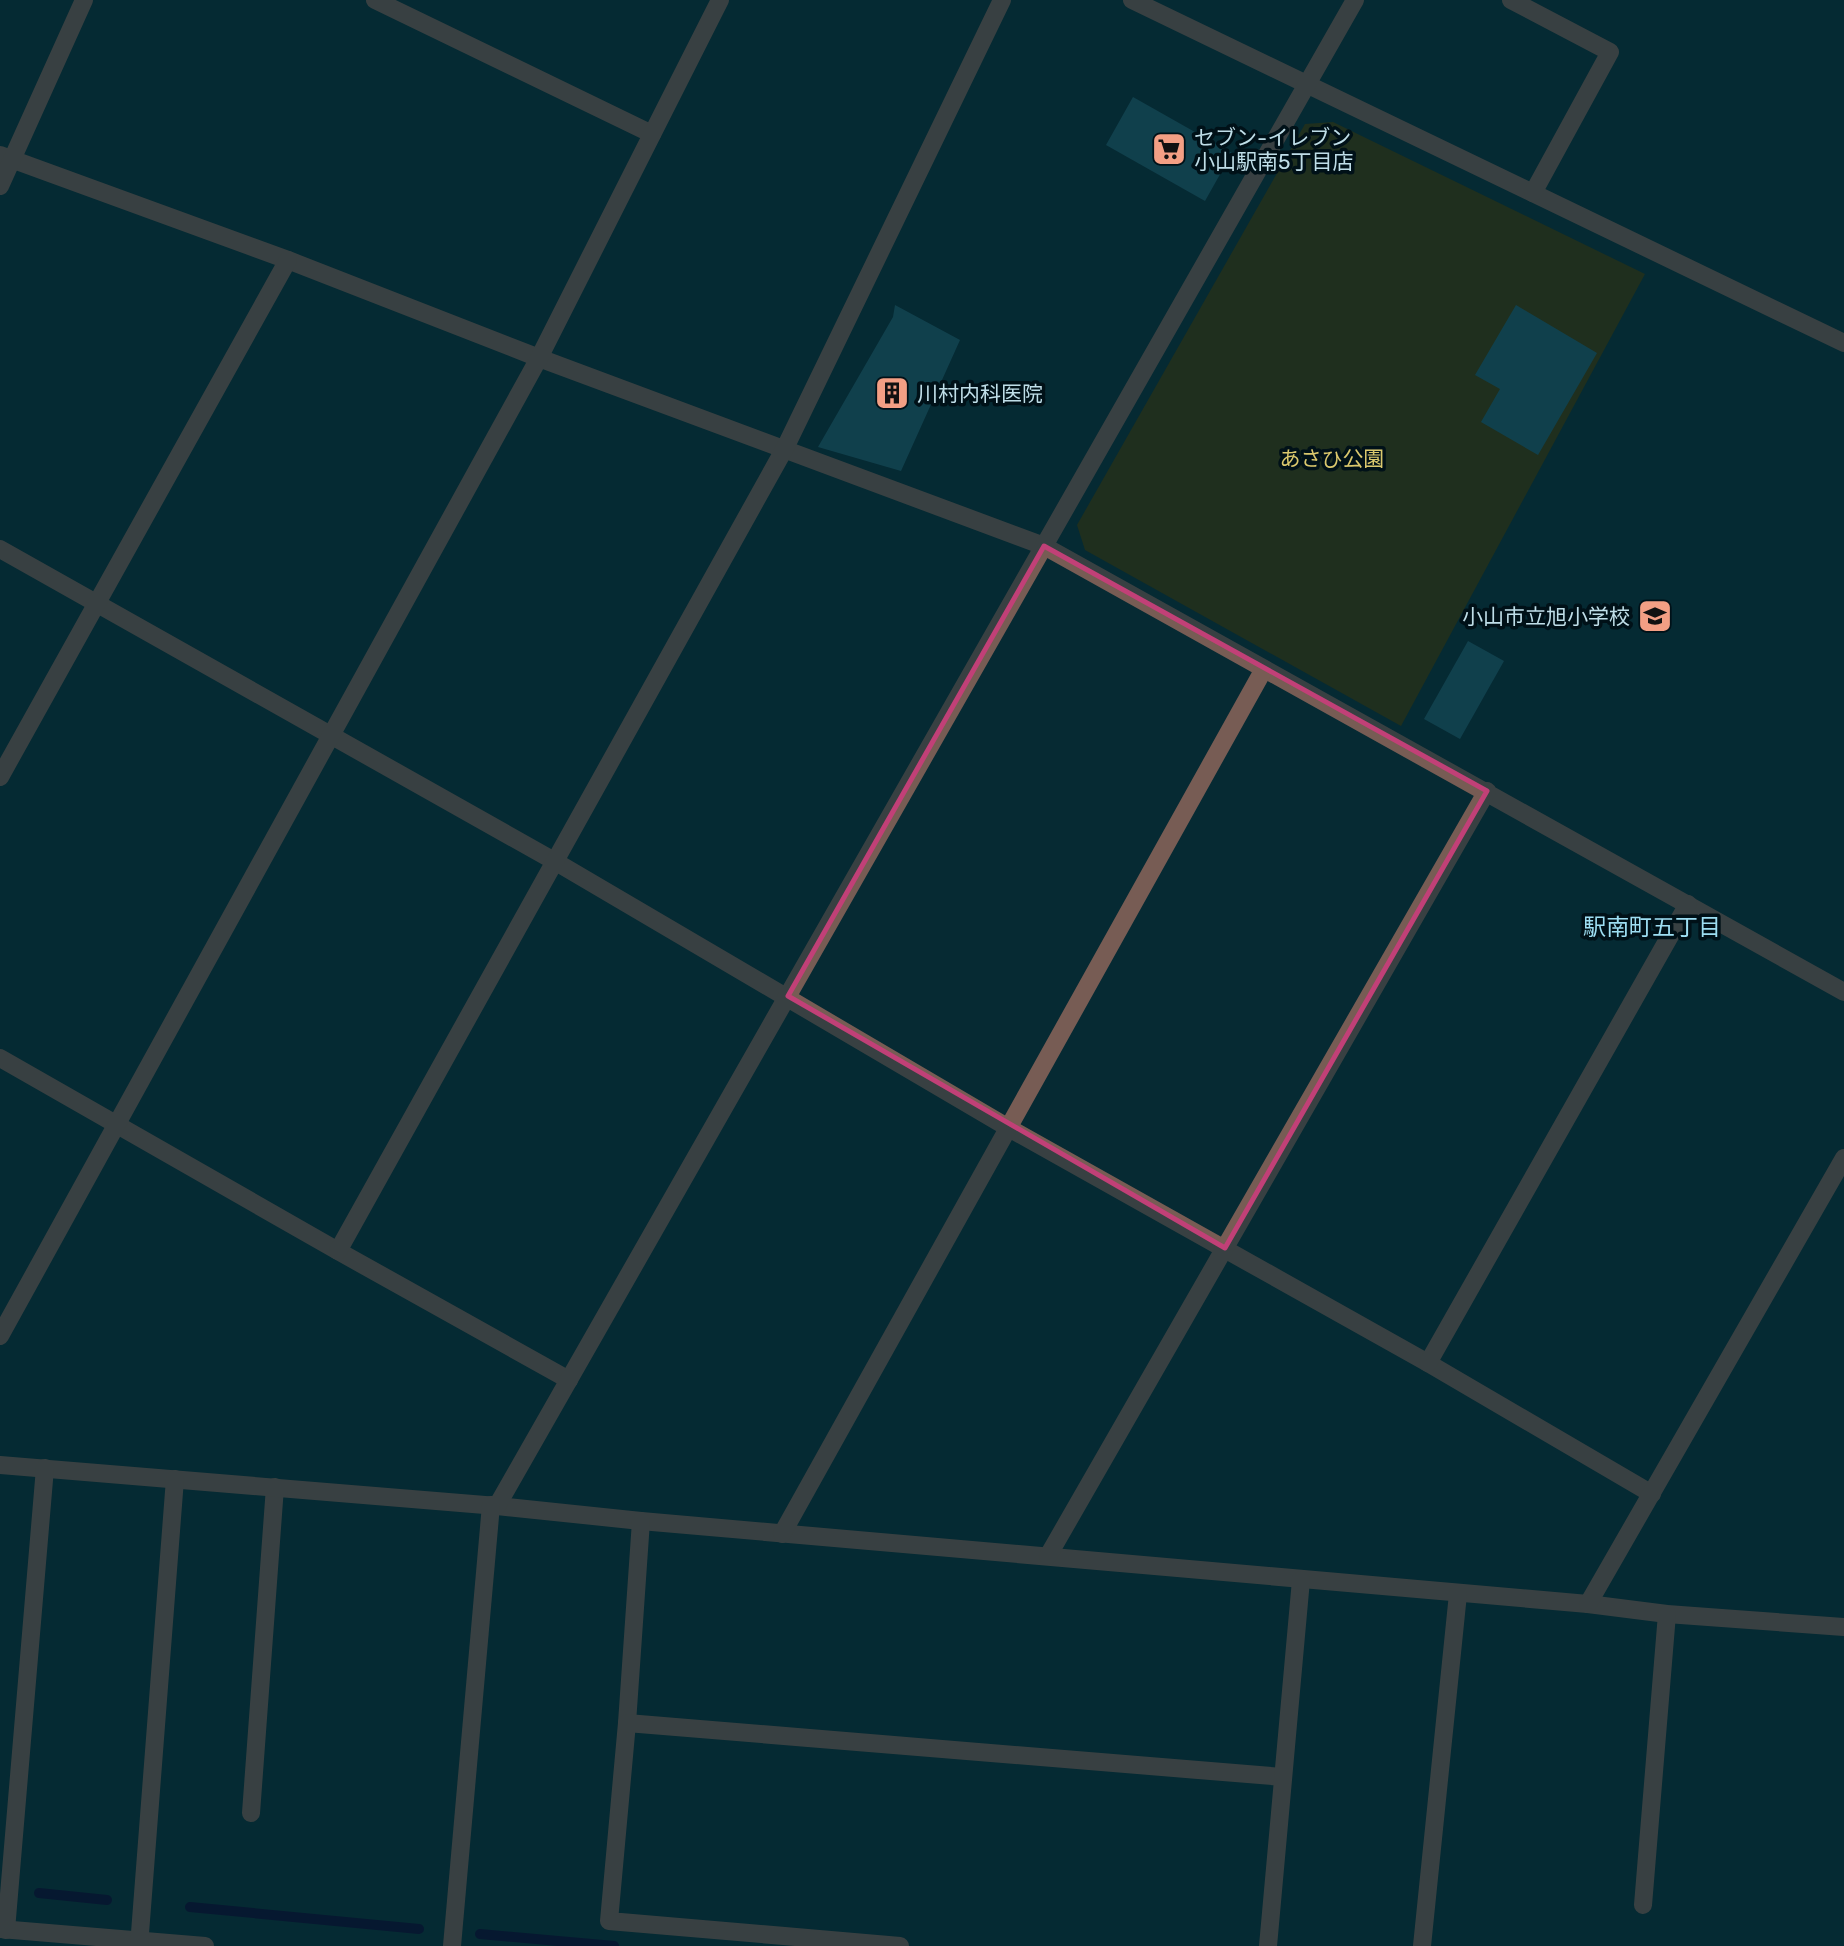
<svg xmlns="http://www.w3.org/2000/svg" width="1844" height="1946" font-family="Rubik,'Noto Sans JP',sans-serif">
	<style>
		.green { fill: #3e3605 }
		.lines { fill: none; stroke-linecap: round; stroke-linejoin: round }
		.stream { stroke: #08032e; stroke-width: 10 }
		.building { fill: #1e5c6c }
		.lane { stroke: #775c54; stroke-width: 18 }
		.street { stroke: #775c54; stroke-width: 18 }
		.marked { fill: none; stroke: #c14077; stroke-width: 5; stroke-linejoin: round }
		.labels { text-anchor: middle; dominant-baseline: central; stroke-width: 7; stroke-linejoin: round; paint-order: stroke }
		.poi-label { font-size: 21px; fill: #bfdee8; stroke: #001118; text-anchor: start }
		.park-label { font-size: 21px; fill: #dac86d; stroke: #001118 }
		.neighbourhood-label { font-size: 23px; fill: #9ddef2; stroke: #001118 }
	</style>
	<rect width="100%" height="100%" fill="#062a33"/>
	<path class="green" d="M1333,122l312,152 -244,452 -316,-176 -8,-25 228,-401z"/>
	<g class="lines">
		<g class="stream">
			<path d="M39,1893l68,7"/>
			<path d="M190,1907l229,22"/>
			<path d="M480,1934l134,12"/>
		</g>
	</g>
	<g class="building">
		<path d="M1133,97l99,56 -27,48 -99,-56z"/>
		<path d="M895,305l65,35 -59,131 -83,-24 75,-130z"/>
		<path d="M1516,305l81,48 -59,102 -57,-33 19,-33 -25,-14z"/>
		<path d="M1468,641l36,20 -44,78 -36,-20z"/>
	</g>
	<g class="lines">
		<path class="lane" d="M251,1813l24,-326"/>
		<g class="street">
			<path d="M375,0l277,134"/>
			<path d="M1132,0l712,343"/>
			<path d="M1511,0l99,52 -77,141"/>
			<path d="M0,155l288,105 251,98 505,188 800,446"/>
			<path d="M0,186l84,-186"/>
			<path d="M0,549l556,313 451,265 421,236 224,131"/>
			<path d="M0,777l288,-517"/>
			<path d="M0,1058l338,193 231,129"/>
			<path d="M338,1251l447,-803 217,-448"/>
			<path d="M0,1336l539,-978 181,-358"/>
			<path d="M1428,1363l260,-459"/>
			<path d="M0,1465l497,41 144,15 947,83 79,10 177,13"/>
			<path d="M497,1506l858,-1506"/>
			<path d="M641,1521l-14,202 -18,198 291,25"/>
			<path d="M782,1534l482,-865"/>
			<path d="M1048,1556l439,-765"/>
			<path d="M1588,1604l256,-446"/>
			<path d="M627,1723l656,54"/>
			<path d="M1643,1905l24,-291"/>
			<path d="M0,1929l205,17"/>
			<path d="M6,1930l39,-462"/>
			<path d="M139,1946l36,-467"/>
			<path d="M452,1946l39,-441"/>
			<path d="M1268,1946l33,-366"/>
			<path d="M1422,1946l36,-352"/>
		</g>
	</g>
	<path d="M0 0H1844V1946H0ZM1044,546l443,245 -262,457 -437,-252z" fill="#062a33" fill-opacity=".55" fill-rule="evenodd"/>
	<path class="marked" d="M1044,546l443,245 -262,457 -437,-252z"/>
	<defs>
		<g id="supermarket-square" transform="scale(1.75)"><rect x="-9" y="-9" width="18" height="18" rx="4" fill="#f39f84" stroke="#001118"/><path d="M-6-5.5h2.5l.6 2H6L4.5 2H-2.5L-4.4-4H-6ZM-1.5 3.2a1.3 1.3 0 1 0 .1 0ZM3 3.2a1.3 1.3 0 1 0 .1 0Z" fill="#111"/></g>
		<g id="building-square" transform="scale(1.75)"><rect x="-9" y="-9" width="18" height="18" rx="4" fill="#f39f84" stroke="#001118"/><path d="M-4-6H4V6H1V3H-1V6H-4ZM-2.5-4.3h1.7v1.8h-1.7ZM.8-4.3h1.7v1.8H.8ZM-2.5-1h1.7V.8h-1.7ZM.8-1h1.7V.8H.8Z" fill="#111"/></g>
		<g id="school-square" transform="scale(1.75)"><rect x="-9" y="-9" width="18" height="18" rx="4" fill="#f39f84" stroke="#001118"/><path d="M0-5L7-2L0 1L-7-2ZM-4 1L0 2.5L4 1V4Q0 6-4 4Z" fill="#111"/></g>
	</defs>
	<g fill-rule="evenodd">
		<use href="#supermarket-square" x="1169" y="149"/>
		<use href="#building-square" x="892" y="393"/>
		<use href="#school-square" x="1655" y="616"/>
	</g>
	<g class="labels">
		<g class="poi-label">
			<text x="1194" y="137">セブン-イレブン<tspan x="1194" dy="24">小山駅南5丁目店</tspan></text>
			<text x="917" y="393">川村内科医院</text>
			<text x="1630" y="616" text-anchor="end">小山市立旭小学校</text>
		</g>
		<g class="park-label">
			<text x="1332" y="458">あさひ公園</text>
		</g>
		<g class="neighbourhood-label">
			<text x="1652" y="927">駅南町五丁目</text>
		</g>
	</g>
</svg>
